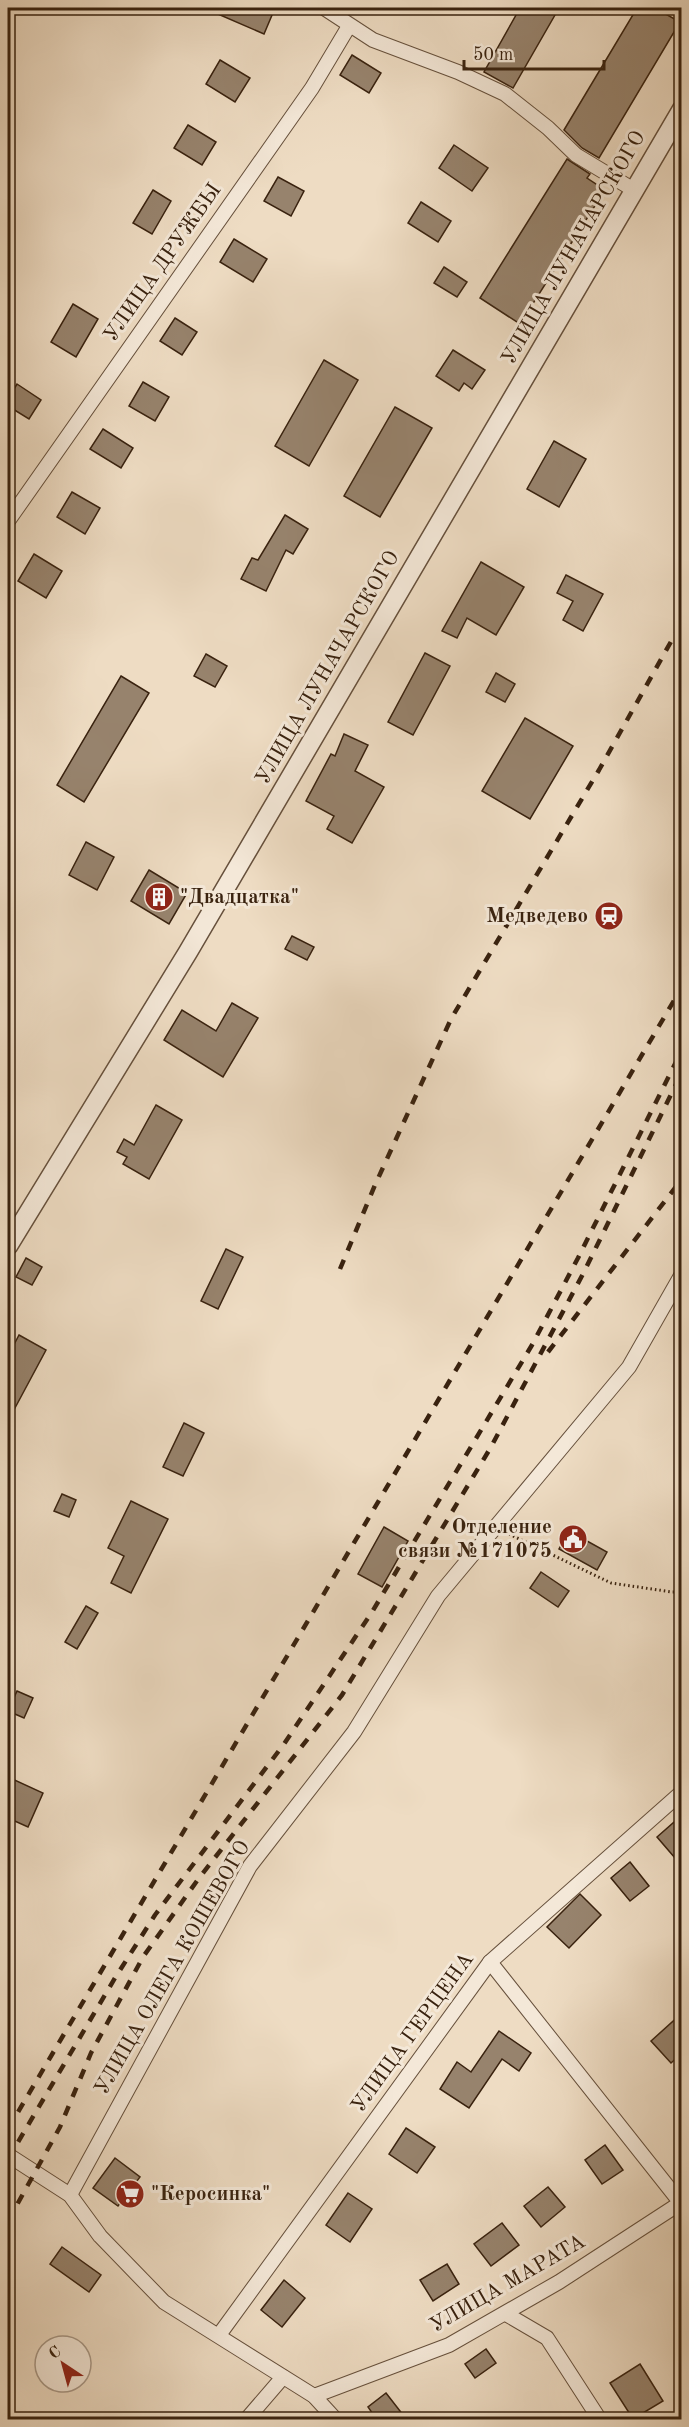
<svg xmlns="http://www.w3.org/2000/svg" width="689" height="2427" font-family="'Old Standard TT',serif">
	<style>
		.building { fill: #97836d; stroke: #39220f; stroke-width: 1.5 }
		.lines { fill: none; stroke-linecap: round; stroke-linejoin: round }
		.minor-casing { stroke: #66503c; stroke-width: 16 }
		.tertiary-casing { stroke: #66503c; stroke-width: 21 }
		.path { stroke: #39220f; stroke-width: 3; stroke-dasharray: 1.5 3; stroke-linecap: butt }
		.minor { stroke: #f4e8d8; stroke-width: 14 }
		.tertiary { stroke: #f4e8d8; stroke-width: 18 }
		.rail { stroke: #39220f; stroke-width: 4.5; stroke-dasharray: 10 10; stroke-linecap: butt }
		.labels { text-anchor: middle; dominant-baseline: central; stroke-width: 6; stroke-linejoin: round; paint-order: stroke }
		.street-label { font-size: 21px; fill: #39220f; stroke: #f4e8d8 }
		.poi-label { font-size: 21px; font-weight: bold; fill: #39220f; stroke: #f4e8d8; text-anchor: start }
	</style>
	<rect width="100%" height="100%" fill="#eedcc3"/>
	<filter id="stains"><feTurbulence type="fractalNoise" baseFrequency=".00333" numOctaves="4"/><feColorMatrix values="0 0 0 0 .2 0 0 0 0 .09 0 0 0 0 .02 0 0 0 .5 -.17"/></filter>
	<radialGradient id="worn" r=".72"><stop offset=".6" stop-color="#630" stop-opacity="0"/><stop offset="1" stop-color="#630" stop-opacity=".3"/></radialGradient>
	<g class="building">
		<path d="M204,8h71l-11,26z"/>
		<path d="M520,8h39l-46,80 -29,-16z"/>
		<path d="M637,8h18l25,14 -81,136 -17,-10 -18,-18z"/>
		<path d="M352,55l29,18 -12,20 -29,-18z"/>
		<path d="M220,60l30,18 -15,24 -29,-18z"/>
		<path d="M188,125l28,17 -14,23 -28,-17z"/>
		<path d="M454,145l34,23 -16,23 -33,-23z"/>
		<path d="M567,159l23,15 -3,4 18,12 -85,134 -40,-26z"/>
		<path d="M278,177l26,14 -13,25 -27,-15z"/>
		<path d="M153,190l18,11 -19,33 -19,-11z"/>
		<path d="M421,202l30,19 -13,21 -30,-19z"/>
		<path d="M234,239l33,20 -14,23 -33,-20z"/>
		<path d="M444,267l23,15 -10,15 -23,-14z"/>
		<path d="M73,304l25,15 -22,38 -25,-15z"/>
		<path d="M175,318l22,14 -15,23 -22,-14z"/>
		<path d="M453,350l32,20 -13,19 -8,-6 -5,8 -23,-15z"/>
		<path d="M324,360l34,20 -49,86 -34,-20z"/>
		<path d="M143,382l26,15 -14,24 -26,-15z"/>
		<path d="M17,384l24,16 -12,19 -21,-13v-7z"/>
		<path d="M395,407l37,21 -52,89 -36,-21z"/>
		<path d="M103,429l30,19 -12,20 -31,-19z"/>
		<path d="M554,441l32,18 -27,48 -32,-18z"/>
		<path d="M72,492l28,16 -15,26 -28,-17z"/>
		<path d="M285,515l23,14 -15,25 -7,-4 -20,41 -25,-12 11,-21 6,2z"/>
		<path d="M34,554l28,17 -16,27 -28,-17z"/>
		<path d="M481,562l43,25 -28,48 -29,-17 -10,20 -15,-7z"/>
		<path d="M566,575l37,19 -20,37 -20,-11 10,-19 -16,-8z"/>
		<path d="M425,653l25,13 -37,69 -25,-13z"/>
		<path d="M206,654l21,12 -12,21 -21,-11z"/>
		<path d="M496,673l19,11 -10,18 -19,-10z"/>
		<path d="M121,676l28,17 -65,109 -27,-17z"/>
		<path d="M525,718l48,28 -43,73 -48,-28z"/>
		<path d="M344,734l24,11 -13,26 29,16 -32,56 -25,-14 7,-13 -28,-15 25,-47 4,2z"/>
		<path d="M86,842l28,15 -17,33 -28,-15z"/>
		<path d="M149,870l38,23 -18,31 -38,-23z"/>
		<path d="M292,936l22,11 -7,13 -22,-11z"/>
		<path d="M232,1003l26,15 -35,59 -59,-37 18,-30 34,21z"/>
		<path d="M156,1105l26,15 -33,59 -26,-15 4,-7 -10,-5 7,-13 10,6z"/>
		<path d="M226,1249l17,8 -25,52 -17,-8z"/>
		<path d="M26,1258l16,9 -10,18 -16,-8z"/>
		<path d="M19,1335l27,15 -38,71v-65z"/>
		<path d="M184,1423l20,10 -21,43 -20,-9z"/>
		<path d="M62,1494l14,6 -7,17 -15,-6z"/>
		<path d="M131,1501l37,18 -37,74 -20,-10 13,-27 -16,-8z"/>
		<path d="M384,1527l24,14 -26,46 -24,-13z"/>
		<path d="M569,1531l38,21 -10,18 -38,-21z"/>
		<path d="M541,1572l28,19 -11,16 -28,-19z"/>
		<path d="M86,1606l12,7 -21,36 -12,-7z"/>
		<path d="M17,1691l16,7 -9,20 -16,-7z"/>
		<path d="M8,1777l35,16 -15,34 -20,-9z"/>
		<path d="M681,1816v49l-24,-28z"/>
		<path d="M630,1862l19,24 -19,15 -19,-23z"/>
		<path d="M580,1894l21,21 -32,33 -22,-21z"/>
		<path d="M681,2014v40l-10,9 -20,-22z"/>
		<path d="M499,2031l32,22 -12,18 -17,-12 -33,49 -29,-19 17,-27 14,10z"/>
		<path d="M406,2128l29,19 -18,26 -28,-19z"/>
		<path d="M605,2145l18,25 -21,14 -17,-24z"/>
		<path d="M115,2158l25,19 -22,29 -25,-18z"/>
		<path d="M548,2187l17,20 -24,20 -17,-21z"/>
		<path d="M348,2193l24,16 -22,33 -24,-17z"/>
		<path d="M502,2223l17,22 -28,21 -17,-22z"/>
		<path d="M62,2247l39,28 -12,17 -39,-28z"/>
		<path d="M447,2264l12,20 -26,17 -13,-21z"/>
		<path d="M284,2280l21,18 -23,29 -21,-17z"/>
		<path d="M486,2349l10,14 -21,15 -10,-14z"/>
		<path d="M640,2364l23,37 -30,18 -23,-36z"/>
		<path d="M386,2393l21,27h-30l-9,-13z"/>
	</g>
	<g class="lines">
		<g class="minor-casing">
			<g id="minor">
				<path d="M324,8l49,32 85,32 47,22 43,34 28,27 58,35"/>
				<path d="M8,521l304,-433 37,-62"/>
				<path d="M490,1962l190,240"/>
				<path d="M8,2155l62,40 30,41 64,66 150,94 22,24"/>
				<path d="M70,2195l180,-329 104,-134 84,-136 191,-229 53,-93"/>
				<path d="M506,2314l41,24 53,82"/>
				<path d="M219,2335l271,-373 192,-170"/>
				<path d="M314,2396l135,-51 110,-63 123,-80"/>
				<path d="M246,2420l37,-43"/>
			</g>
		</g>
		<g class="tertiary-casing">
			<path id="tertiary" d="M8,1246l180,-294 494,-843"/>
		</g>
		<path class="path" d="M509,1534l102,49 61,9h10"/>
		<use href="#minor" class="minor"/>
		<use href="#tertiary" class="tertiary"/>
		<g class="rail">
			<path d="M340,1269l35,-84 76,-166 148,-249 83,-148"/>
			<path d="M548,1352l134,-173"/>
			<path d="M8,2129l674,-1142"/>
			<path d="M8,2159l107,-181 40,-63 129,-171 88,-132 160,-267 46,-87 104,-208"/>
			<path d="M8,2221l52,-94 31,-74 52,-96 56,-79 143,-183 149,-248 93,-175 98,-200"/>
		</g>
	</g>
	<defs>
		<g id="building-disc" transform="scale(1.5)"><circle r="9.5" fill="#8f2418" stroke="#f4e8d8"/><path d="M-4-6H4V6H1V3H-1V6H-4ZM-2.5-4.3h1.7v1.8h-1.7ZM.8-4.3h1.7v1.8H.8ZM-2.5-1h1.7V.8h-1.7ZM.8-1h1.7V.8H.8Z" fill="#fff"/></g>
		<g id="station-disc" transform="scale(1.5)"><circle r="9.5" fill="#8f2418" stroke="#f4e8d8"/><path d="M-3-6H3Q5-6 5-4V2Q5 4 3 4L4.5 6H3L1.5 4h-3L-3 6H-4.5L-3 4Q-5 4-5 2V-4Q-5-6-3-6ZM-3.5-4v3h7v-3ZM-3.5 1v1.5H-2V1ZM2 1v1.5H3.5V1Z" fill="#fff"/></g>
		<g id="civic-disc" transform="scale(1.5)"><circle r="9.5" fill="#8f2418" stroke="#f4e8d8"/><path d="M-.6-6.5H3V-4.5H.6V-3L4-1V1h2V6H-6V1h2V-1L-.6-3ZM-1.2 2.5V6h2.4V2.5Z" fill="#fff"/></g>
		<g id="supermarket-disc" transform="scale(1.5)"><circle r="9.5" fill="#8f2418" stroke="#f4e8d8"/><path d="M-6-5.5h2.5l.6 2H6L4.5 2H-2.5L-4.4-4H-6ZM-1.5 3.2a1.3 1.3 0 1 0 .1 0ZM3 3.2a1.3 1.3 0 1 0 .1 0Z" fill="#fff"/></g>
	</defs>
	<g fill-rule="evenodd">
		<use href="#building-disc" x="159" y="897"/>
		<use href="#station-disc" x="609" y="916"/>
		<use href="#civic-disc" x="573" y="1539"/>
		<use href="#supermarket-disc" x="130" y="2194"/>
	</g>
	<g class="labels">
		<g class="street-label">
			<text transform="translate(574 248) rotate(-60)">УЛИЦА ЛУНАЧАРСКОГО</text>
			<text transform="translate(163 263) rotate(-55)">УЛИЦА ДРУЖБЫ</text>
			<text transform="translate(328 668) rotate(-60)">УЛИЦА ЛУНАЧАРСКОГО</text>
			<text transform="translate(173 1968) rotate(-60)">УЛИЦА ОЛЕГА КОШЕВОГО</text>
			<text transform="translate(413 2033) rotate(-54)">УЛИЦА ГЕРЦЕНА</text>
			<text transform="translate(508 2284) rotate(-30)">УЛИЦА МАРАТА</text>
		</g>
		<g class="poi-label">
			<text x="180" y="897">"Двадцатка"</text>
			<text x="588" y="916" text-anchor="end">Медведево</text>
			<text x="552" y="1527" text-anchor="end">Отделение<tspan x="552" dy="24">связи №171075</tspan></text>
			<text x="151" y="2194">"Керосинка"</text>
		</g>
	</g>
	<rect width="689" height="2427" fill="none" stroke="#eedcc3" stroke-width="30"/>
	<rect x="9" y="9" width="671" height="2409" fill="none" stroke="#39220f" stroke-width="3"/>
	<rect x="15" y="15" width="659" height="2397" fill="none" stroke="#39220f" stroke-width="1.5"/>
	<g transform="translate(63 2364) rotate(324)"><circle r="28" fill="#f4e8d8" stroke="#a99988" stroke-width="1.5"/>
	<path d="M0-4.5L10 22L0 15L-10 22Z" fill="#8f2418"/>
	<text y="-9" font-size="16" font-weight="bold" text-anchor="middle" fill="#39220f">С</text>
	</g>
	<path d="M464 60v9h140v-9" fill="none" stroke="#39220f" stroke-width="3"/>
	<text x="473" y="60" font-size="18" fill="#39220f" stroke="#f4e8d8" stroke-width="4.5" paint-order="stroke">50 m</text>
	<rect width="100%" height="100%" filter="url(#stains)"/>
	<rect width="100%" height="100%" fill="url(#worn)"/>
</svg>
